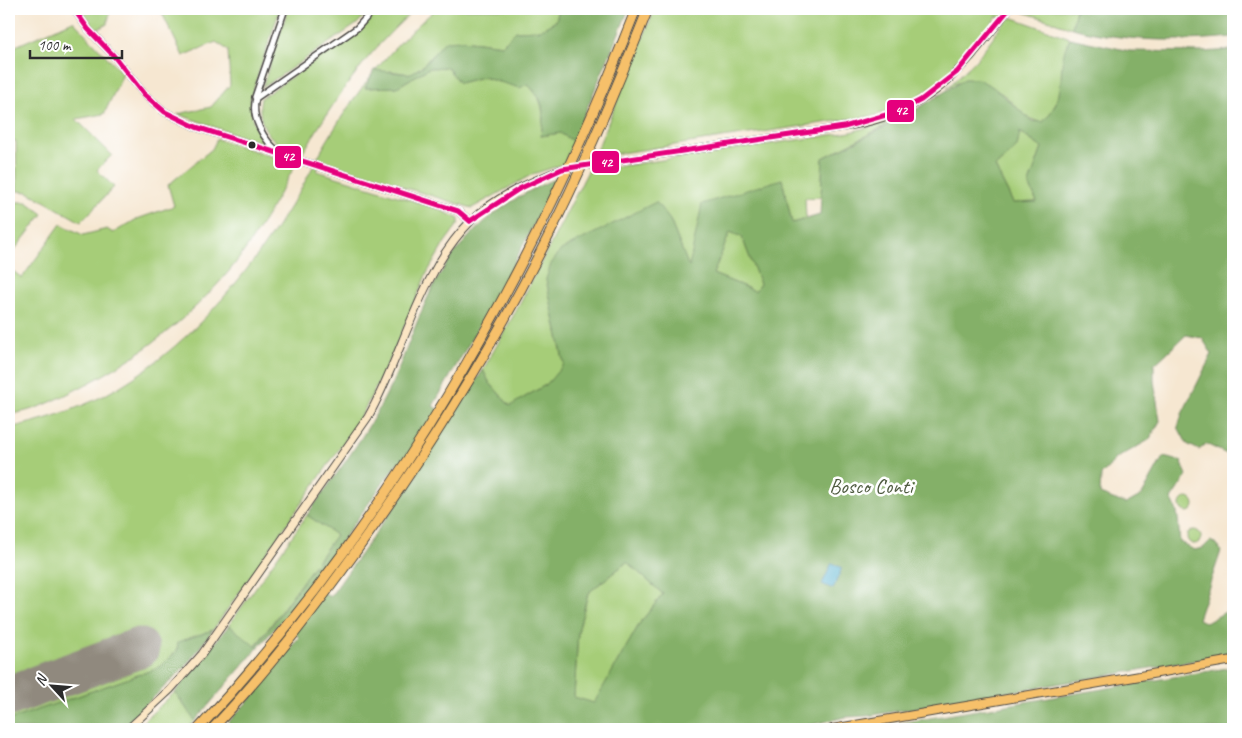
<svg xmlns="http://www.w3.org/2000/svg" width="1242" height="738" font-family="Caveat,sans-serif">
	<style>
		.green { fill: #a6cd78; stroke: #687c52 }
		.forest { fill: #84b068; stroke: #586e4a; fill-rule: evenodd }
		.water { fill: #4dadcc; stroke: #3c6c7c }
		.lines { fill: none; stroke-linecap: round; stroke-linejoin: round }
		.runway { stroke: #90897e; stroke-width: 41 }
		.minor-casing { stroke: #494744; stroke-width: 8 }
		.tertiary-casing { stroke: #494744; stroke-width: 9 }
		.secondary-casing { stroke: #494744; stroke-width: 9 }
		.primary-casing { stroke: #494744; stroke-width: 10 }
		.motorway-casing { stroke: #494744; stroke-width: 11 }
		.minor { stroke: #fff; stroke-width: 5 }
		.tertiary { stroke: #fff; stroke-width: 6 }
		.secondary { stroke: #fbe6c4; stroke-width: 7 }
		.primary { stroke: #f6c06b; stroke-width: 8 }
		.motorway { stroke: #f6c06b; stroke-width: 9 }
		.bus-1-casing { stroke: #fff; stroke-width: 9 }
		.bus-1 { stroke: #e5007d; stroke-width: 5 }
		.bus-dot { fill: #2b2b2b; stroke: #fff; stroke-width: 2 }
		.labels { text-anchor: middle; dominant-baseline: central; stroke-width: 5; stroke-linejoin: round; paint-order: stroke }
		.park-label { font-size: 21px; fill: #505c42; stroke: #fff }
		.line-badge { stroke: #fff; stroke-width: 2 }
		.badge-label { font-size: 14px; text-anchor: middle; font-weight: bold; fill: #fff }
	</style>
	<rect width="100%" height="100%" fill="#fff"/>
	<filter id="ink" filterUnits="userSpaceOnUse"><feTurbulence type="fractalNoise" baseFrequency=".02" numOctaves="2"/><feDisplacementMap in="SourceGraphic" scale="10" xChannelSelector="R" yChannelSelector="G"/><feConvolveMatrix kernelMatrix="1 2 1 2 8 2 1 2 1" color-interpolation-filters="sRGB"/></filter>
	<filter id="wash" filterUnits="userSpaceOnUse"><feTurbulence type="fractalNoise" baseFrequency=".0096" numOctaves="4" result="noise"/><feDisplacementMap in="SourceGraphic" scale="20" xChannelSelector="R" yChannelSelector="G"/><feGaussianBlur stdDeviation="1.12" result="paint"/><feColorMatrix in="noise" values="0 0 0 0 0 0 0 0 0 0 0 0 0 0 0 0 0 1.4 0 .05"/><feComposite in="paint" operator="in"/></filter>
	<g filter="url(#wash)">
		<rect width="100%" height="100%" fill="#f6e7d1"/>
		<g class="green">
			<path d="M81,9h30l-4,15 -11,6z"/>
			<path d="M156,9h124l-30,90 3,22 12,24 -87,-31 33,-7 19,-22 -2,-35 -12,-8 -33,14 -21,-43z"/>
			<path d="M288,9h82l-13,15 -95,64z"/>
			<path d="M377,9h38c-51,46 -79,89 -114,147 -26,-10 -46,-28 -40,-58l90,-62 14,-10z"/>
			<path d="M436,9h123l-3,12 -16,9 -24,1 -13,14 -41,-5 -30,15 -9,11 -13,8 -20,-3 -17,5 -8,12 32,-1 32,-19 18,-1 12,16 24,-6 15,5 29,2c18,17 17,29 14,52l19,-3 13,8 -9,23 -31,10 -61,34 -151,-46 -4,9 119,37 23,11v4l-14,19 -19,33 -33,78 -35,69 -145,208 -35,12v9l-20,17 -149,52v-292c32,-7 67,-18 96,-33 79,-43 140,-115 186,-190 15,-22 25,-47 39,-69 29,-49 63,-91 106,-127z"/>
			<path d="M655,9h333l82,29c-16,31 2,53 -27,84 -18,-1 -25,-15 -38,-26 -9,-8 -29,-12 -40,-17l-18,9 29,-28 29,-39 -8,-5c-38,53 -58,75 -120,99l-283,42z"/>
			<path d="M1014,9h62l-4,19z"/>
			<path d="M73,21l50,53 -19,40 -28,5 36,36 -15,15 17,17 -33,35 -53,-30 -11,-1 -1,-50 -7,-1v-91z"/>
			<path d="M917,109l-94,49 -2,39 -16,1 1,21 -14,4 -10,-44 -93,89 -19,-48 -124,59 18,86 -17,19 -37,22 -21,-24 -6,-12 38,-68 67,-131 263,-39 48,-14z"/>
			<path d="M1019,132l23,16 -13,36 8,18 -24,1 -18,-36 22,-20z"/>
			<path d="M217,139l79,25c-20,35 -40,74 -66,106 -41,49 -93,89 -151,118 -19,10 -48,25 -70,26v-146l13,10 39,-54 22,11 24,-6 6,4 24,-14 37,-13 -6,-21 44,-36z"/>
			<path d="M15,202h12l16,12 -34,43v-47z"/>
			<path d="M730,232l12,5 18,47 -5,7 -42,-17z"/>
			<circle cx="1187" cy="505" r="7"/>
			<path d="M307,515l29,20 -81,112 -26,-22z"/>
			<circle cx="1194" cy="537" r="7"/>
			<path d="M627,562l36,32 -23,29 -46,81 -20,-7 4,-65 10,-39z"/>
			<path d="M175,692l20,29 -8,8h-52z"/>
		</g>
		<g class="forest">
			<path d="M559,9h70l-56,132 -13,-8 -19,3c3,-23 5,-36 -14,-52l-7,4 -37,-11 -24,6 -12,-16 -18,1 -32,19 -32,1 9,-18 36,4 13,-8 22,-25 17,-1 40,5 14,-14 24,-1 16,-9z"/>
			<path d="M1076,9h157v28c-55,5 -107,5 -161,-9z"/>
			<path d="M1070,38l60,13 72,1 31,-2v407l-27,-13 -7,6 -12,-6 -9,-17 4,-13 30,-60 -10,-16 -16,-3 -32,30v16l6,40 -11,19 -32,18 -16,17 -1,19 26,10 16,-9 21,-38 18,4 6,14 -16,24c9,13 7,27 9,43l14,8 9,-2 7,-7 7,3 4,7 -23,68 8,4 21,-12 6,3v40l-366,62 -21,1 -54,12h-570l30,-32 47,-60 -18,-16 -86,100 -20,-29 54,-67 27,22 80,-112 -29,-20c27,-38 56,-75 77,-116 23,-42 35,-95 62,-134 27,-40 67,-69 111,-87l-51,101 -73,127 19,12 31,-48 6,12 21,24 37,-22 17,-20 -18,-85 5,-15 10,-14 95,-48 14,18 19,47 13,-63 80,-25 10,44 28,-8 3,-57 78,-39 64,-40h13l15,8 39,34 11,1c29,-31 10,-53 27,-84zM1020,132l22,16 -13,36 8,18 -24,1 -18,-36 22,-20zM730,232l12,5 18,47 -5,7 -42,-17zM398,462l19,13 -87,122 -18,-14zM627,562l36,32 -23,29 -46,80 -20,-6 4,-65 10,-39z"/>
			<path d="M213,630l-28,37 -64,62h-112v-9l149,-52 19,-17 1,-9z"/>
			<path d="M1233,667v62h-368z"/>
		</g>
		<path class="water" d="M832,563l10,5 -9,21 -11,-5z"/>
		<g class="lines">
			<path class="runway" d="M9,696l130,-48"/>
		</g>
	</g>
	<g filter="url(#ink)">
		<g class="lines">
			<g class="minor-casing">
				<g id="minor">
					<path d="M255,97l30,-88"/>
					<path d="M279,152c-15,-11 -29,-35 -23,-54l101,-70 17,-19"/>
				</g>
			</g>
			<g class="tertiary-casing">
				<path id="tertiary" d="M74,9l14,20 25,26 31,39 21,18 31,15 262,84 12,10"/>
			</g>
			<g class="secondary-casing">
				<g id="secondary">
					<path d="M590,165l254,-38c89,-16 112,-51 165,-118"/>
					<path d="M128,729l42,-39 32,-36 166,-237c35,-62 51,-144 102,-195 24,-25 61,-40 92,-53"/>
				</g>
			</g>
			<g class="primary-casing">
				<path id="primary" d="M832,729l401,-69"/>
			</g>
			<g class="motorway-casing">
				<g id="motorway">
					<path d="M198,729c193,-207 335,-457 438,-720"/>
					<path d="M212,729c52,-54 98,-114 142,-175 72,-100 138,-205 193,-315 38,-75 70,-152 101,-230"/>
				</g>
			</g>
			<use href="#minor" class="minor"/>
			<use href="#tertiary" class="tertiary"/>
			<use href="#secondary" class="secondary"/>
			<use href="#primary" class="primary"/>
			<use href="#motorway" class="motorway"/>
			<g class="bus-1-casing">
				<g id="bus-1">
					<path d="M74,9l14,20 25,26 31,39 21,18 31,15 262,84 12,10"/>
					<path d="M470,221l49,-32 43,-20 282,-42 56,-16 21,-11 36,-28 52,-63"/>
				</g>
			</g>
			<use href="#bus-1" class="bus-1"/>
		</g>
	</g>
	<circle class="bus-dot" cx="252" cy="145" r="4.5"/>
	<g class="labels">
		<g class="park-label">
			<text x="871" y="486">Bosco Conti</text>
		</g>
	</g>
	<g class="line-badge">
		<rect x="886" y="99" width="29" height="24" rx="5" fill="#e5007d"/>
		<rect x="274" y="145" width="28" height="24" rx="5" fill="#e5007d"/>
		<rect x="591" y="150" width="29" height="24" rx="5" fill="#e5007d"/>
	</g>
	<g class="badge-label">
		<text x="901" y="115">42</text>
		<text x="288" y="161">42</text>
		<text x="606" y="167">42</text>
	</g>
	<rect width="1242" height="738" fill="none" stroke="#fff" stroke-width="30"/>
	<g transform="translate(52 686) rotate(296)" stroke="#ffffff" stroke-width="4" paint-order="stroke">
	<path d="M0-4L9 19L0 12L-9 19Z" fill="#2b2b2b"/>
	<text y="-8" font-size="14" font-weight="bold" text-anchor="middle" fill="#2b2b2b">N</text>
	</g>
	<path d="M30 50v8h92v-8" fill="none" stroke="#2b2b2b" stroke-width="2.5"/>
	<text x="38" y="50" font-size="15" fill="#2b2b2b" stroke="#ffffff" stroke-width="4" paint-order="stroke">100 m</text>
</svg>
